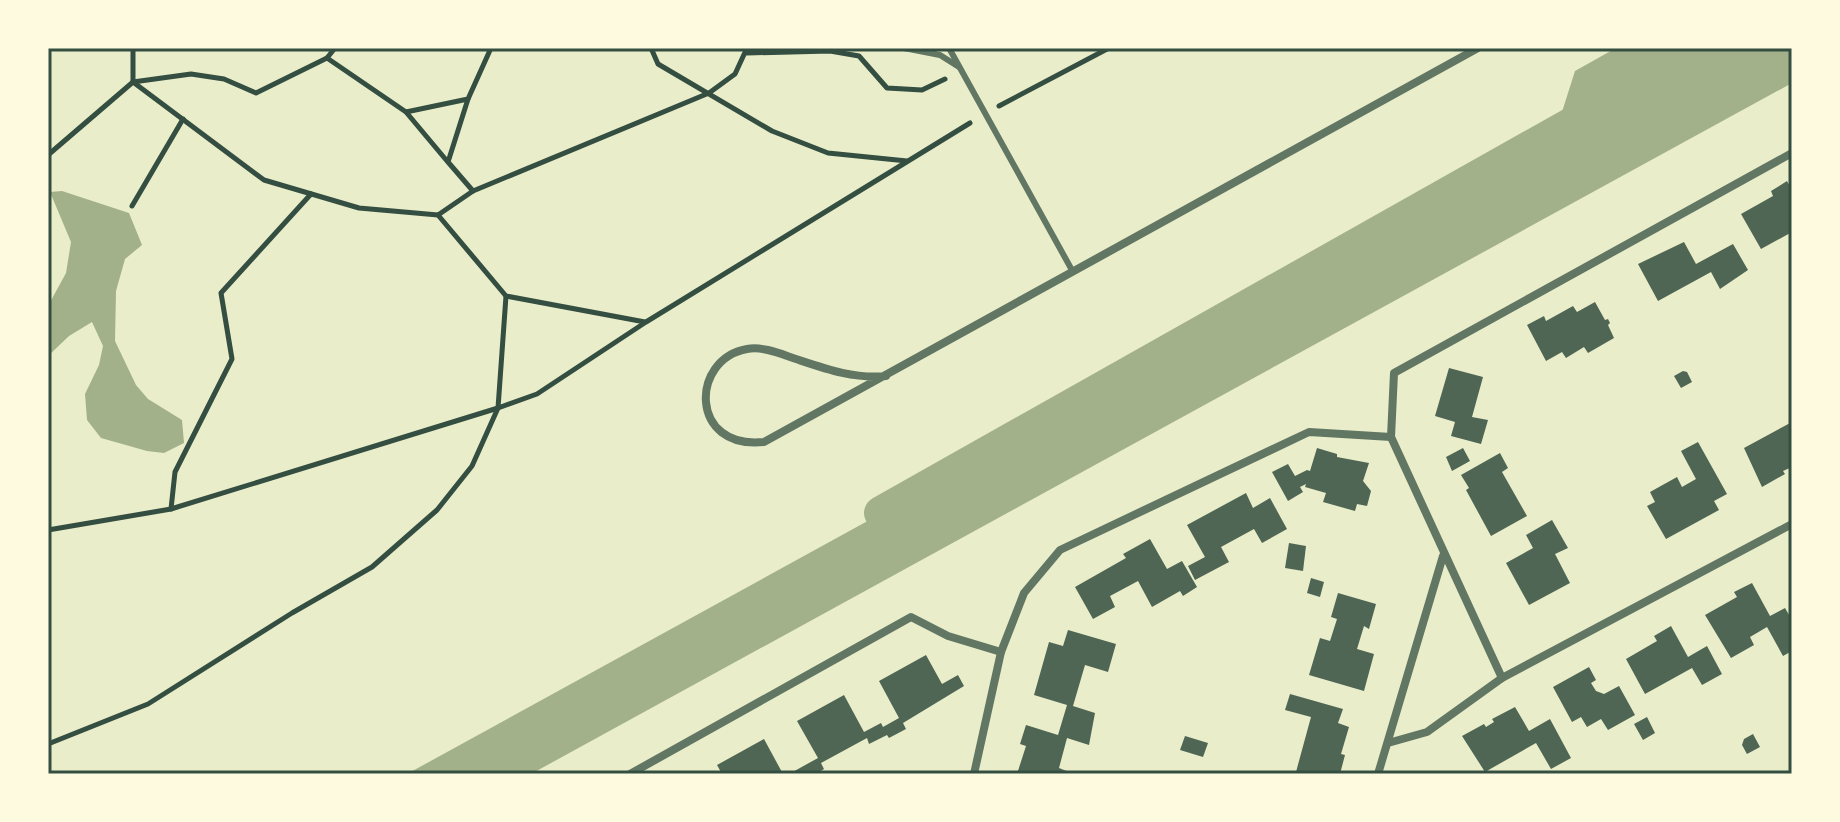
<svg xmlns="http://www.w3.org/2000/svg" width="1840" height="822" font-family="Figtree,sans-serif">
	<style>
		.water { fill: #a3b18a }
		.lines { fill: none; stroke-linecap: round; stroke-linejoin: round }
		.canal { stroke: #a3b18a; stroke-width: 34 }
		.building { fill: #4f6655 }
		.path { stroke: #344e41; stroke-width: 5 }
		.service { stroke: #617663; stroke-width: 6 }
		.minor { stroke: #617663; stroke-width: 8 }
		.neatline { fill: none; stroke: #344e41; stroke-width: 3 }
	</style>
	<rect width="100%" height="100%" fill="#e9edc9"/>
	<g class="water">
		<path d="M1616,48h176v35l-1261,691h-124l1054,-579 93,-58 21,-66z"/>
		<path d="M62,191l67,22 13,32 -17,14 -9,32 -1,50 21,44 12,14 34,21 2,23 -20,10 -17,-2 -46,-13 -14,-18 -2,-26 14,-29 4,-19 -11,-24 -23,14 -21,20v-50l18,-33 5,-31 -21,-50z"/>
	</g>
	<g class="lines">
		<path class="canal" d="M881,513l714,-402"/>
	</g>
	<g class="building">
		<path d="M1787,181l5,9v42l-31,17 -20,-35 32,-18 -2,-5z"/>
		<path d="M1684,242l12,22 37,-20 15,26 -28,19 -9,-17 -53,29 -20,-37z"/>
		<path d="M1595,302l10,18 3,-1 2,4 -2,2 6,13 -26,15 -4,-6 -18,11 -4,-6 -16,9 -19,-36 17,-9 2,5 27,-15 4,6z"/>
		<path d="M1449,368l34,9 -11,40 16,3 -7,24 -30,-8 4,-14 -20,-6z"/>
		<path d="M1683,371l4,1 5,10 -11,6 -7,-12z"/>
		<path d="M1792,422v45l-9,4 2,3 -23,13 -18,-39z"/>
		<path d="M1698,442l29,52 -13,7 5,9 -53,29 -19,-33 8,-4 -5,-10 27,-15 5,10 14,-8 -15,-28z"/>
		<path d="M1317,448l20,6v3l32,6 -6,18 8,10 -4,15 -10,-2 -2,7 -32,-9 3,-9 -21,-6 1,-3 -6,3 3,5 -15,9 -16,-29 16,-8 7,12 12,-6 3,1z"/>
		<path d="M1463,448l7,13 -18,10 -6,-14z"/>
		<path d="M1500,453l8,15 -6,4 25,44 -36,20 -25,-46 3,-2 -8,-13z"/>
		<path d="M1246,493l7,15 17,-10 17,31 -25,14 -8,-14 -33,18 8,15 -34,18 -7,-14 17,-9 -18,-32z"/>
		<path d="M1552,520l16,28 -13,6 15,29 -41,22 -23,-42 27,-15 -7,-13z"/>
		<path d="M1150,539l17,30 15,-8 15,26 -14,9 -3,-5 -28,16 -14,-26 -28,15 5,11 -22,12 -18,-32 51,-29 -3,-4z"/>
		<path d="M1289,543l17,3 -3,25 -18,-3z"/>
		<path d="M1311,578l13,4 -4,15 -13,-4z"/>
		<path d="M1752,583l18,33 15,-8 7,12v31l-9,5 -16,-29 -17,10 4,8 -23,13 -26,-43 32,-18 -3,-5z"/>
		<path d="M1338,593l38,11 -7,25 -5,-3 -7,23 17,5 -10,37 -55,-16 11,-37 10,3 7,-22 -6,-2z"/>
		<path d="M1671,626l17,31 19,-11 15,28 -20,11 -10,-17 -47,26 -19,-35 31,-18 -3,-5z"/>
		<path d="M1068,630l48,14 -8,28 -23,-7 -12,41 22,7 -6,32 -22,-7 -8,30 15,6h-57l9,-28 -6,-2 6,-19 32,10 9,-30 -33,-10 15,-53 14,4z"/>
		<path d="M926,655l16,29 16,-9 6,11 -61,37 3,6 -17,9 -2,-3 -18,9 -2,-6 -46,25 3,6 -8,5h-27l29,-16 -21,-37 47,-26 20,37 17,-9 2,4 16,-9 -20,-37z"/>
		<path d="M1589,667l7,13 -5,3 5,8 8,3 15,-8 16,29 -27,15 -7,-11 -14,8 -6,-10 -9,5 -19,-35z"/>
		<path d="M1290,694l53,15 -5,14 11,4 -8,27 4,1 -5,19 -44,-2 15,-55 -26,-7z"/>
		<path d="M1515,707l14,24 21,-12 21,39 -20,11 -15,-26 -51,29 -23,-36 22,-12 2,3 8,-5 -2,-3z"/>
		<path d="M1647,717l8,16 -12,7 -9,-16z"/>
		<path d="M1753,734l7,13 -13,7 -5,-9 2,-6z"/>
		<path d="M1185,736l23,7 -5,14 -23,-7z"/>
		<path d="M764,739l19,35h-61l-5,-9z"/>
	</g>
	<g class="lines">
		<g class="path">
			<path d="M133,48v34l131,98 95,28 79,7 35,-24 236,-98 26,-19 12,-26"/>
			<path d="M651,48l7,16 114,67 56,22 79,8"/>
			<path d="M747,53l83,-2 29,5 28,32 35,2 23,-11"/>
			<path d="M327,58l8,-10"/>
			<path d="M468,99l-20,63 25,29"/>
			<path d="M999,106l110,-58"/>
			<path d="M406,112l41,49"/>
			<path d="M48,155l85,-73 58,-8 33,5 32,14 71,-35 79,54 62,-13 23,-51"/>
			<path d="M132,206l51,-87"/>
			<path d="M438,215l68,81 139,26"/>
			<path d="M171,509l4,-37 57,-113 -11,-66 90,-99"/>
			<path d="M48,530l123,-21 327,-101 39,-14 109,-72 324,-199"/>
			<path d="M48,744l100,-40 144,-91 80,-46 65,-57 35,-44 26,-58 8,-112"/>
		</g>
		<g class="service">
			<path d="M904,48l36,7 19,12"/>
			<path d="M949,48l124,224"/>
		</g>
		<g class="minor">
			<path d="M886,376c-32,3 -60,-7 -90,-17 -15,-5 -33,-13 -49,-10 -57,10 -58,101 17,93l714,-394"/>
			<path d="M1502,678l-111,-241 3,-64 398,-220"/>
			<path d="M1388,743l39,-11 75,-54 290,-154"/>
			<path d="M630,774l281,-157 37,19 53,16"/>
			<path d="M974,774l27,-122 23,-59 36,-43 249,-118 82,5"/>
			<path d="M1378,774l65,-218"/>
		</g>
	</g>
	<rect width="1840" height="822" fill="none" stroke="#fefae0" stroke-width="100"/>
	<rect x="50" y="50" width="1740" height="722" class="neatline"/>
</svg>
